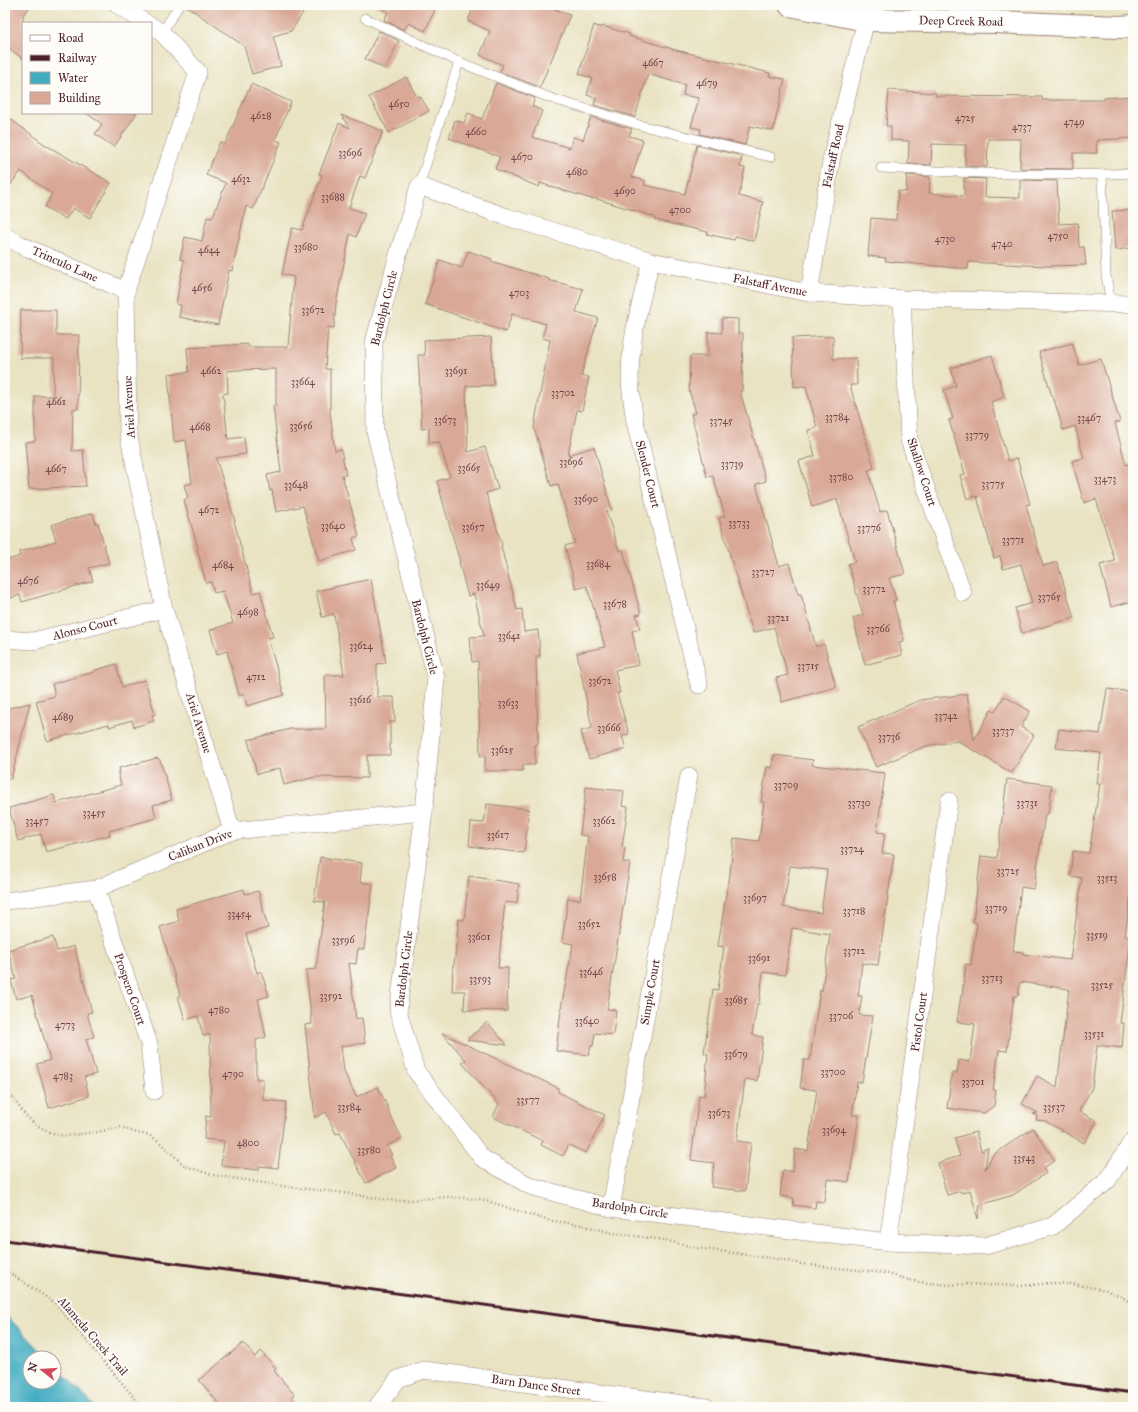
<svg xmlns="http://www.w3.org/2000/svg" width="1138" height="1412" font-family="'IM FELL Great Primer',serif">
	<style>
		.water { fill: #42acc1; stroke: #466676 }
		.building { fill: #d9a896; fill-rule: evenodd }
		.lines { fill: none; stroke-linecap: round; stroke-linejoin: round }
		.lane-casing { stroke: #9a8176; stroke-width: 10 }
		.street-casing { stroke: #9a8176; stroke-width: 18 }
		.secondary-casing { stroke: #9a8176; stroke-width: 24 }
		.path { stroke: #9a8176; stroke-width: 2.5; stroke-dasharray: 1 3; stroke-linecap: butt }
		.lane { stroke: #fff; stroke-width: 9 }
		.street { stroke: #fff; stroke-width: 17 }
		.secondary { stroke: #fff; stroke-width: 22 }
		.rail { stroke: #4a1f2b; stroke-width: 3 }
		.labels { text-anchor: middle; dominant-baseline: central; stroke-width: 4; stroke-linejoin: round; paint-order: stroke }
		.number-label { font-size: 10px; fill: #6e4146 }
		.street-label { font-size: 12px; fill: #4a1f2b; stroke: #fdfcf7 }
	</style>
	<rect width="100%" height="100%" fill="#fdfcf7"/>
	<filter id="ink" filterUnits="userSpaceOnUse"><feTurbulence type="fractalNoise" baseFrequency=".025" numOctaves="2"/><feDisplacementMap in="SourceGraphic" scale="8" xChannelSelector="R" yChannelSelector="G"/><feConvolveMatrix kernelMatrix="1 2 1 2 8 2 1 2 1" color-interpolation-filters="sRGB"/></filter>
	<filter id="wash" filterUnits="userSpaceOnUse"><feTurbulence type="fractalNoise" baseFrequency=".012" numOctaves="4" result="noise"/><feDisplacementMap in="SourceGraphic" scale="16" xChannelSelector="R" yChannelSelector="G"/><feGaussianBlur stdDeviation="0.9" result="paint"/><feColorMatrix in="noise" values="0 0 0 0 0 0 0 0 0 0 0 0 0 0 0 0 0 1.4 0 .05"/><feComposite in="paint" operator="in"/></filter>
	<g filter="url(#wash)">
		<rect width="100%" height="100%" fill="#e9e3c2"/>
		<path class="water" d="M5,1314l43,44h-18v24h24v-18l41,43h-90z"/>
		<g id="blocks">
			<g class="building">
				<path d="M5,5h26l-8,10v44l-18,-14z"/>
				<path d="M185,5h123l-17,26 -18,5 8,30 -29,8 -8,-28z"/>
				<path d="M374,5h51l10,5 -10,21 -17,-8 -4,7 -20,-10 4,-8z"/>
				<path d="M474,5h71l25,10 -30,72 -40,-15 3,-7 -23,-10 10,-24 -22,-10z"/>
				<path d="M594,25l7,3 1,-2 28,8 -1,2 47,14 94,23 -1,3 16,3 -12,52 -23,-5 -5,19 -45,-11 1,-5 -10,-2 8,-29 -16,-3 2,-10 -37,-11 -13,43 -41,-12 2,-7 -9,-3 5,-17 -13,-4z"/>
				<path d="M379,31l20,10 -14,28 -20,-10z"/>
				<path d="M406,77l11,20 3,-1 9,15 -40,22 -20,-36z"/>
				<path d="M496,83l39,15 -3,8 10,5 -10,26 38,11 3,-11 10,3 8,-23 41,12 -3,7 14,4 -11,37 13,4 -1,4 41,9 12,-49 45,11 -2,11 5,1 -6,28 24,6 -9,39 -18,-5 -2,4 -27,-6 1,-2 -53,-12v-3l-61,-19 -1,1 -5,-1 -48,-15 -1,4 -44,-18 5,-12 -51,-19 6,-18 9,3 4,-10 14,6z"/>
				<path d="M251,84l40,18 -16,38 6,2 -28,67 -7,-3 -14,65 -3,-1 -11,55 -39,-8 2,-12 -5,-1 8,-44 -4,-1 5,-22 17,4 5,-24 5,1 14,-35 -20,-8 14,-33 5,2z"/>
				<path d="M889,90l47,3 -1,3 107,1v3h62v-2l29,-2v42l-35,2v2h-2l1,11h-24v16l-53,-1 1,-29h-33l-1,28 -22,-1 1,-21 -34,-1 -1,21 -23,-1 1,-23 -18,-1v-14h-5z"/>
				<path d="M86,113h51l-23,34 -19,-13 7,-10z"/>
				<path d="M5,115l39,29 67,39 -21,35 -17,-10 -7,11 -21,-12 7,-13 -31,-23 -16,21z"/>
				<path d="M341,115l42,16 -18,47 -5,-2 -11,32 16,5 -9,24 -6,-3 -14,69 -2,25 -6,-1 -3,42h5v44l5,38 6,-2 5,26h-4l17,61 -6,2 3,12 -37,11 -16,-55 -27,6 -4,-22 -2,1 -3,-16 14,-3 -8,-66h3v-37l-39,1 -10,1 1,22 -5,1 5,45 16,-2 2,17 -30,4 19,63h-1l19,72 7,-2 13,46 -5,1 16,57 -37,11 -3,-12 -5,1 -12,-44 -10,3 -7,-24 23,-7 -10,-32 -9,2 -3,-11 -5,1 -9,-34 1,-1 -14,-48 4,-2 -4,-13 8,-2 -6,-43 -12,2 -6,-68 21,-2 -2,-24 61,-4v3h40l6,-70 -12,-3 10,-46 10,2 20,-55 -3,-1 20,-51 11,5z"/>
				<path d="M907,175l23,2 -1,16 35,3v-18l22,1 -1,18 35,1v-18l37,1 2,43 19,-1 1,24h5l2,18 -41,1 -76,-4 -1,7 -83,-8 1,-3 -18,-2 3,-38 25,2 2,-29 8,1z"/>
				<path d="M1133,210v38l-18,2 -3,-39z"/>
				<path d="M468,251l24,8 -1,2 58,18 -1,1 35,9 -7,23 22,6 -17,58 8,1 -7,34 -5,-1 -9,45 26,-8 18,63 -6,1 13,40 4,-1 18,64 -5,1 4,14 -8,2 7,34 -24,5 5,23h-3l12,41 -7,2 4,13 -37,10 -8,-28 11,-3 -15,-75 28,-6 -18,-61 -11,3 -11,-43 10,-3 -17,-59 -7,2 -17,-59 16,-87 -8,-2 4,-14 -34,-10 -6,18 -81,-28 15,-44 22,8z"/>
				<path d="M21,310h35v25h23l-1,74h-5l-1,42 11,-1 3,36 -57,3 -4,-47 10,-1v-45h18l1,-38h-34z"/>
				<path d="M722,318l16,1v14h5l-1,58h-2l26,90 -10,3 23,82 10,-3 9,31h3l15,53 8,-3 12,43 -54,15 -6,-24 12,-3 -14,-48 -21,6 -34,-115 6,-2 -12,-40 -6,1 -16,-63 5,-1 -7,-23 1,-34h18v-24l14,1z"/>
				<path d="M833,336v23l23,-1 1,27h-7l24,83 -6,2 12,42 7,-2 18,64 -16,4 7,22 -3,1 11,40 -5,1 3,13 -37,10 -12,-47 10,-3 -15,-51 7,-2 -18,-63 -25,8 -13,-46 16,-5 -7,-26 9,-2 -11,-42 -12,1 -2,-49z"/>
				<path d="M491,337l3,48 -28,1 2,66 17,-5 13,42 -12,4 16,52 -1,1 16,64 5,-1 2,23 14,-2 2,26h-4l2,89h-3v20h-12v6h-38v-16l-5,1 -2,-95 -6,1 -2,-25 14,-1 -10,-42 -6,2 -9,-34h1l-23,-81 13,-4 -11,-35 -10,1v-15l-7,1 -4,-74h7l-1,-15z"/>
				<path d="M1072,343l7,22 22,-6 19,63 -5,1 11,42 7,-2v138l-22,6 -11,-42 15,-4 -19,-62 -12,4 -12,-42 12,-3 -9,-32 -12,4 -9,-31 -1,1 -14,-48z"/>
				<path d="M992,355l12,42 -13,5 17,59 9,-3 13,46 -4,1 17,61 14,-4 17,56 -52,15 -7,-25 17,-5 -11,-39 -18,5 -3,-13 -6,2 -17,-62 -10,3 -7,-24 5,-1 -16,-54 4,-1 -9,-29 12,-4 -5,-18z"/>
				<path d="M93,513l3,11 2,-1 11,40 -20,5 4,13 -71,21 -2,-7 -15,5v-39l15,-5 -1,-4 37,-11 -5,-16z"/>
				<path d="M371,579l15,84 -9,1v33h17l1,25h-5v33h-23v23l-52,-1 -31,8 -4,-17 -23,6 -9,-34 42,-11h36l-1,-54h19l-10,-61 -12,3 -6,-26z"/>
				<path d="M116,664l6,23 23,-7 10,34 -3,1 2,6 -20,6 -2,-7 -23,7v-3l-62,17 -11,-40 19,-5 -3,-12 42,-12 -1,-1z"/>
				<path d="M1107,689l26,3v202l-2,-1 -6,43 6,1 -11,86h4l-2,25 -25,-3 -5,43 -13,23 18,10 -13,22 -39,-22 -9,-1 1,-4 -4,-2 5,-1 -16,-9 15,-28 20,11 12,-98 -49,-7 -2,14h-4l-7,55 -8,-1 -6,40h3l-2,16 -10,7 -37,-5 5,-35h5l2,-13 11,2 5,-38 -18,-2 4,-27h1l4,-31 5,1 6,-42 -4,-1 8,-66 16,2 10,-79 45,6 -4,29h-3l-11,75 -13,-2 -8,64 10,1v2l47,6 12,-82 -12,-2 3,-25 16,2 11,-69h-3l4,-31 -45,-5 3,-19 41,5z"/>
				<path d="M967,694l7,46 17,-30 4,2 9,-16 26,15 -9,16 13,8 -22,38 -54,-32 -32,5 -50,21 -18,-40 62,-27z"/>
				<path d="M30,703l-19,76 -6,-1v-69z"/>
				<path d="M774,755l39,5 -1,5 73,8 -8,59 8,1 -3,20 12,1 -16,111 -16,-2 -4,33h4l-3,19 14,1 -11,66h-5l-5,33h7l-10,67 -22,-3 -3,23 -8,-1 -1,7 -22,-3 1,-7 -14,-2 3,-26 10,2 2,-23 13,2 9,-61 -17,-2 4,-28h6l10,-70 2,1 8,-57 -38,-6 -7,47 -22,-3 -4,32h-2l-5,31 11,2 -6,44 -12,-2 -8,62 14,2 -6,48 -34,-4 3,-24 -23,-3 8,-65 5,1 4,-42 -4,-1 9,-64 5,1 6,-43 -6,-1 10,-64h1l5,-44 25,3 5,-39h-3l6,-35 5,1zM790,866l37,4 -6,43 -38,-6z"/>
				<path d="M158,758l1,2h1l12,40 -19,5 3,13 -47,13 1,4 -64,17 -5,-18 -23,7 -9,-33 45,-13 2,8 65,-18 -3,-13h2l-1,-4z"/>
				<path d="M586,787l38,4 -2,15 6,1 -6,40 3,1 -2,14 7,1 -23,146 9,1 -3,25 -18,-2 -2,13h-2l-2,9 -33,-4 6,-48 11,-59 -11,-2 6,-44 12,2 8,-64 -8,-1z"/>
				<path d="M487,804l42,5 -5,44 -55,-7 2,-24 13,1z"/>
				<path d="M320,857l42,6 -2,19 13,2 -9,65h-6l-2,15 -7,-1 7,56 6,-1 3,25 -24,3 3,25 12,26 22,-10 11,23 -1,1 14,27 -15,8 5,9 -2,1 6,12 -30,15 -26,-50 -4,1 -10,-22 -11,6 -10,-93 7,-1 -6,-54 10,-1 9,-67 -11,-1z"/>
				<path d="M469,876l50,8 -2,19 -12,-1 -7,66h10l-1,43 -43,-1 1,-19h-13l1,-26h1l5,-46 5,1z"/>
				<path d="M244,889l1,5 13,-3 10,37 -22,6 11,39 4,-2 8,25 -11,3 8,38 -10,3v39h7v21l23,2 -8,66 -19,-2v4l-38,-4 3,-25 -20,-2 2,-23 5,1 -1,-83 -7,2 -5,-20 -13,4 -7,-24 2,-1 -20,-68 19,-6 -3,-12z"/>
				<path d="M53,937l4,14 17,-5 18,66 -5,1 7,24 -8,2 10,35 -12,3 5,19 -40,12 -12,-44 13,-4 -18,-65 -16,4 -5,-19 5,-1 -8,-29z"/>
				<path d="M487,1022l20,23 -40,-5z"/>
				<path d="M442,1033l116,55v4l47,23 -19,38 -17,-8 -6,11 -22,-11 2,-4 -50,-24 6,-13 -37,-41 4,-3z"/>
				<path d="M1033,1128l22,33 -12,7 3,5 -33,22 -33,10 -2,14 -8,-29 -8,3 -1,-2 -14,4 -9,-32 22,-7 -6,-18 22,-6 5,19 7,-3 -3,22 8,-15z"/>
				<path d="M243,1343l12,14 6,-6 15,18 -2,2 20,23 -3,3 8,10h-77l-23,-27z"/>
			</g>
		</g>
	</g>
	<g filter="url(#ink)">
		<use href="#blocks" fill-opacity="0" stroke="#9a8176" stroke-width="1"/>
		<g class="lines">
			<g class="lane-casing">
				<g id="lane">
					<path d="M365,18l94,44 94,37 90,27 128,31"/>
					<path d="M162,33l17,-28"/>
					<path d="M881,168c84,5 168,9 252,5"/>
					<path d="M1102,174l4,101 5,29"/>
					<path d="M419,186l40,-124"/>
				</g>
			</g>
			<g class="street-casing">
				<g id="street">
					<path d="M118,5l28,18"/>
					<path d="M151,26l11,7 36,39 -72,219 2,141 36,177 68,222"/>
					<path d="M5,236l16,9 105,46"/>
					<path d="M651,261c-9,36 -21,78 -21,115 0,15 3,31 5,46l64,263"/>
					<path d="M809,293l23,-137 34,-136 2,-15"/>
					<path d="M902,299l7,141 54,153"/>
					<path d="M1133,304l-231,-5 -93,-6 -158,-32 -144,-44 -88,-31 -20,65 -25,91 1,89 61,247 -12,134 -26,199 18,60 66,87 48,28 81,22 277,34 97,4 68,-20 55,-46 25,-40"/>
					<path d="M5,639l28,2 131,-32"/>
					<path d="M96,889l53,155 5,47"/>
					<path d="M5,901l91,-12 136,-58 192,-19"/>
					<path d="M611,1208l78,-432"/>
					<path d="M888,1242l61,-441"/>
					<path d="M379,1407v-3l19,-25 26,-9 282,37"/>
				</g>
			</g>
			<g class="secondary-casing">
				<path id="secondary" d="M790,5l76,15 129,2 125,5 13,-1"/>
			</g>
			<g class="path">
				<path d="M5,1087l20,28 11,10 14,7 13,4 35,-4 23,-5 16,6 12,2 8,5 28,26 28,9 76,12 48,5 58,9 52,-4 34,2 66,21 34,5 32,8 51,7 33,8 87,12 17,4 84,9 32,9 33,3 16,-1 54,2 33,-3 19,1 34,6 16,7 11,7"/>
				<path d="M5,1270l50,33 87,104"/>
			</g>
			<use href="#lane" class="lane"/>
			<use href="#street" class="street"/>
			<use href="#secondary" class="secondary"/>
			<path class="rail" d="M5,1240l1128,153"/>
		</g>
	</g>
	<g class="labels">
		<g class="number-label">
			<text x="653" y="63">4667</text>
			<text x="707" y="83">4679</text>
			<text x="399" y="104">4650</text>
			<text x="261" y="116">4628</text>
			<text x="965" y="118">4725</text>
			<text x="1074" y="122">4749</text>
			<text x="1022" y="127">4737</text>
			<text x="476" y="132">4660</text>
			<text x="350" y="153">33696</text>
			<text x="522" y="157">4670</text>
			<text x="577" y="172">4680</text>
			<text x="241" y="179">4632</text>
			<text x="625" y="191">4690</text>
			<text x="333" y="197">33688</text>
			<text x="680" y="210">4700</text>
			<text x="1058" y="236">4750</text>
			<text x="945" y="239">4730</text>
			<text x="1002" y="244">4740</text>
			<text x="306" y="247">33680</text>
			<text x="209" y="250">4644</text>
			<text x="202" y="288">4656</text>
			<text x="519" y="293">4703</text>
			<text x="313" y="310">33672</text>
			<text x="211" y="371">4662</text>
			<text x="456" y="371">33691</text>
			<text x="303" y="382">33664</text>
			<text x="563" y="393">33702</text>
			<text x="56" y="402">4661</text>
			<text x="837" y="417">33784</text>
			<text x="1089" y="418">33467</text>
			<text x="445" y="420">33673</text>
			<text x="721" y="421">33745</text>
			<text x="301" y="426">33656</text>
			<text x="200" y="427">4668</text>
			<text x="977" y="435">33779</text>
			<text x="571" y="462">33696</text>
			<text x="732" y="464">33739</text>
			<text x="469" y="468">33665</text>
			<text x="56" y="469">4667</text>
			<text x="841" y="477">33780</text>
			<text x="1105" y="479">33473</text>
			<text x="993" y="484">33775</text>
			<text x="296" y="485">33648</text>
			<text x="586" y="499">33690</text>
			<text x="209" y="510">4672</text>
			<text x="739" y="523">33733</text>
			<text x="333" y="526">33640</text>
			<text x="473" y="527">33657</text>
			<text x="869" y="528">33776</text>
			<text x="1013" y="540">33771</text>
			<text x="598" y="564">33684</text>
			<text x="223" y="565">4684</text>
			<text x="763" y="572">33727</text>
			<text x="28" y="581">4676</text>
			<text x="488" y="585">33649</text>
			<text x="874" y="589">33772</text>
			<text x="1049" y="597">33765</text>
			<text x="615" y="604">33678</text>
			<text x="248" y="612">4698</text>
			<text x="778" y="618">33721</text>
			<text x="878" y="629">33766</text>
			<text x="509" y="636">33641</text>
			<text x="361" y="646">33624</text>
			<text x="808" y="666">33715</text>
			<text x="256" y="677">4712</text>
			<text x="600" y="681">33672</text>
			<text x="360" y="700">33616</text>
			<text x="508" y="703">33633</text>
			<text x="946" y="716">33742</text>
			<text x="63" y="717">4689</text>
			<text x="609" y="728">33666</text>
			<text x="1003" y="731">33737</text>
			<text x="889" y="737">33736</text>
			<text x="502" y="750">33625</text>
			<text x="786" y="785">33709</text>
			<text x="859" y="803">33730</text>
			<text x="1027" y="803">33731</text>
			<text x="94" y="813">33455</text>
			<text x="37" y="821">33457</text>
			<text x="604" y="821">33662</text>
			<text x="498" y="835">33617</text>
			<text x="852" y="849">33724</text>
			<text x="1008" y="871">33725</text>
			<text x="605" y="877">33658</text>
			<text x="1107" y="878">33513</text>
			<text x="755" y="898">33697</text>
			<text x="996" y="908">33719</text>
			<text x="854" y="911">33718</text>
			<text x="239" y="914">33454</text>
			<text x="589" y="924">33652</text>
			<text x="1097" y="935">33519</text>
			<text x="479" y="937">33601</text>
			<text x="343" y="940">33596</text>
			<text x="854" y="951">33712</text>
			<text x="759" y="958">33691</text>
			<text x="591" y="972">33646</text>
			<text x="992" y="978">33713</text>
			<text x="480" y="979">33593</text>
			<text x="1102" y="985">33525</text>
			<text x="331" y="996">33592</text>
			<text x="736" y="1000">33685</text>
			<text x="219" y="1010">4780</text>
			<text x="841" y="1016">33706</text>
			<text x="587" y="1021">33640</text>
			<text x="65" y="1025">4773</text>
			<text x="1094" y="1034">33531</text>
			<text x="736" y="1054">33679</text>
			<text x="833" y="1072">33700</text>
			<text x="233" y="1074">4790</text>
			<text x="63" y="1076">4783</text>
			<text x="973" y="1082">33701</text>
			<text x="528" y="1100">33577</text>
			<text x="349" y="1107">33584</text>
			<text x="1054" y="1107">33537</text>
			<text x="719" y="1113">33673</text>
			<text x="834" y="1130">33694</text>
			<text x="248" y="1143">4800</text>
			<text x="369" y="1150">33580</text>
			<text x="1024" y="1158">33543</text>
		</g>
		<g class="street-label">
			<text transform="translate(961 21) rotate(1)">Deep Creek Road</text>
			<text transform="translate(833 156) rotate(-78)">Falstaff Road</text>
			<text transform="translate(65 264) rotate(24)">Trinculo Lane</text>
			<text transform="translate(770 285) rotate(11)">Falstaff Avenue</text>
			<text transform="translate(384 308) rotate(-76)">Bardolph Circle</text>
			<text transform="translate(129 407) rotate(-93)">Ariel Avenue</text>
			<text transform="translate(922 472) rotate(72)">Shallow Court</text>
			<text transform="translate(648 474) rotate(76)">Slender Court</text>
			<text transform="translate(85 628) rotate(-14)">Alonso Court</text>
			<text transform="translate(425 637) rotate(76)">Bardolph Circle</text>
			<text transform="translate(199 723) rotate(73)">Ariel Avenue</text>
			<text transform="translate(200 845) rotate(-22)">Caliban Drive</text>
			<text transform="translate(404 969) rotate(-83)">Bardolph Circle</text>
			<text transform="translate(130 989) rotate(71)">Prospero Court</text>
			<text transform="translate(650 992) rotate(-80)">Simple Court</text>
			<text transform="translate(919 1022) rotate(-82)">Pistol Court</text>
			<text transform="translate(630 1208) rotate(9)">Bardolph Circle</text>
			<text transform="translate(93 1336) rotate(49)">Alameda Creek Trail</text>
			<text transform="translate(536 1385) rotate(8)">Barn Dance Street</text>
		</g>
	</g>
	<rect width="1138" height="1412" fill="none" stroke="#fdfcf7" stroke-width="20"/>
	<rect x="22" y="22" width="130" height="92" fill="#fdfcf7" stroke="#b5a4a5"/>
	<rect x="30" y="35" width="20" height="6" fill="#ffffff" stroke="#b5a4a5"/>
	<text x="58" y="42" font-size="12" fill="#4a1f2b">Road</text>
	<rect x="30" y="55" width="20" height="6" fill="#4a1f2b" stroke="#b5a4a5"/>
	<text x="58" y="62" font-size="12" fill="#4a1f2b">Railway</text>
	<rect x="30" y="72" width="20" height="12" fill="#42acc1" stroke="#b5a4a5"/>
	<text x="58" y="82" font-size="12" fill="#4a1f2b">Water</text>
	<rect x="30" y="92" width="20" height="12" fill="#d9a896" stroke="#b5a4a5"/>
	<text x="58" y="102" font-size="12" fill="#4a1f2b">Building</text>
	<g transform="translate(42 1370) rotate(287)"><circle r="19" fill="#fdfcf7" stroke="#b5a4a5"/>
	<path d="M0-3L7 15L0 10L-7 15Z" fill="#d1495b"/>
	<text y="-6" font-size="11" font-weight="bold" text-anchor="middle" fill="#4a1f2b">N</text>
	</g>
</svg>
